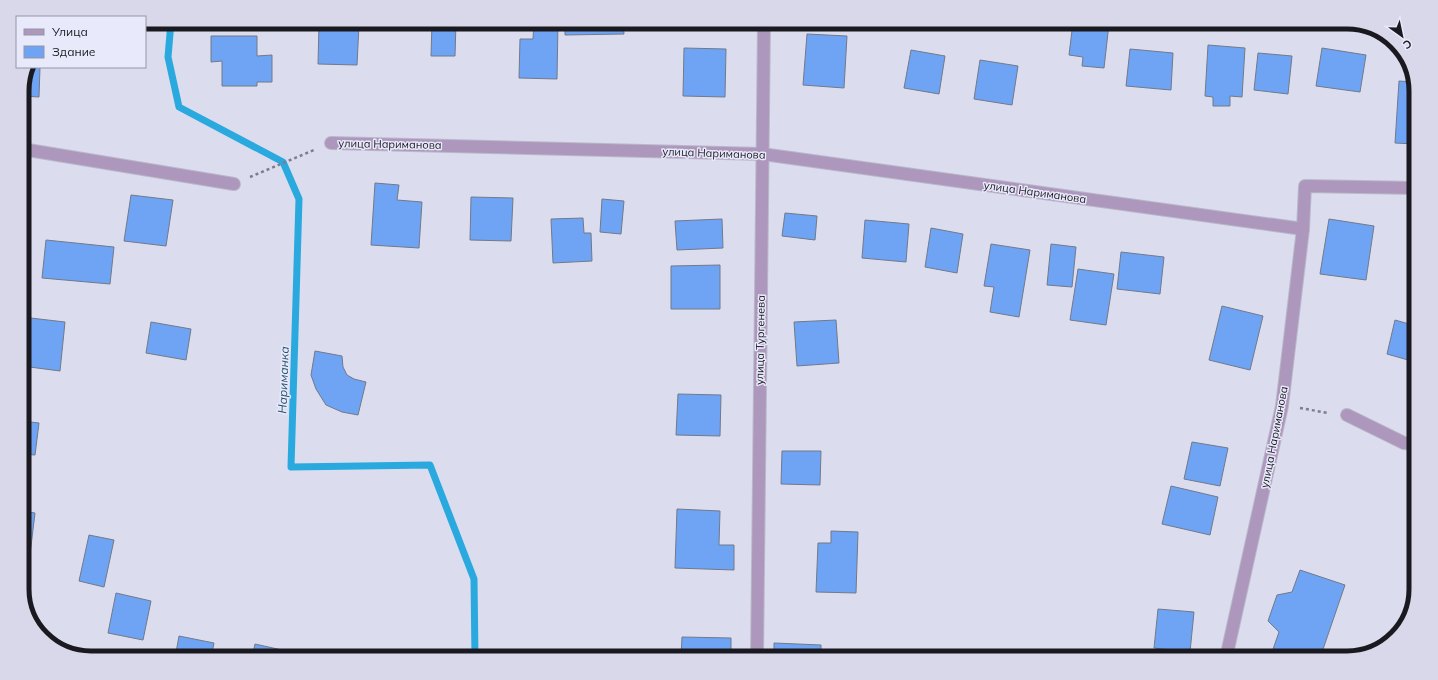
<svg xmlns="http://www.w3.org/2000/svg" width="1438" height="680" font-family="Mulish,sans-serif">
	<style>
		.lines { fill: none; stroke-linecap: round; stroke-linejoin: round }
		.stream { stroke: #2aa9de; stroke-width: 7 }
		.building { fill: #6fa3f3; stroke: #717a89 }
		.service-casing { stroke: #b9b9ca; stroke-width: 14 }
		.minor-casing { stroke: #b9b9ca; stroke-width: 14 }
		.tertiary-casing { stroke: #b9b9ca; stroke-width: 14 }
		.path { stroke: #7e7e8b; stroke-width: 2.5; stroke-dasharray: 3 3; stroke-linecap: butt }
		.service { stroke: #ae97bc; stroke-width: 12 }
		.minor { stroke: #ae97bc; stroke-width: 12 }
		.tertiary { stroke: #ae97bc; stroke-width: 12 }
		.labels { text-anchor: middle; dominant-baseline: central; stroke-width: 3; stroke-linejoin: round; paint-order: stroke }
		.street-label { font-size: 11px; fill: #19191f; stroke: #e9e9fc }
		.water-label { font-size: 12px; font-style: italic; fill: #215168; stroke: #e9e9fc }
		.rim { fill: none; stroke: #19191f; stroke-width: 5 }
	</style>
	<rect width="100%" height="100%" fill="#dcdcef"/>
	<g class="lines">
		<path class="stream" d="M171,22l-3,35 11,50 104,55 16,37 -8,268 139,-2 44,114 1,79"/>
	</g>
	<g class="building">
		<path d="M432,22h24l-1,34h-24z"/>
		<path d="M534,22h24l-1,57 -38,-1 1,-39h13z"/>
		<path d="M565,22h58l1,12 -59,1z"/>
		<path d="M1073,22h25l11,2 -5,44 -22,-2 1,-9 -14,-2z"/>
		<path d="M319,24l40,1 -2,40 -39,-1z"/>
		<path d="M807,34l40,2 -3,52 -41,-3z"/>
		<path d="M211,36h46v20l15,-1v27h-15v4h-35v-25l-11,1z"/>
		<path d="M1208,45l37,3 -3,49 -12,-1v10h-17v-9l-8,-1z"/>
		<path d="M684,48l42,1 -1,48 -42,-1z"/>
		<path d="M1322,48l44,7 -6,37 -44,-6z"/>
		<path d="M1130,49l43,4 -2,37 -45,-4z"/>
		<path d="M911,50l34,6 -6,38 -35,-6z"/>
		<path d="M1258,53l34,3 -4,38 -34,-4z"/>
		<path d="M980,60l38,6 -6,39 -38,-6z"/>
		<path d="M31,67h9l-1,30 -17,-1v-9z"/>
		<path d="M1399,81l15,1 2,5v57l-21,-1z"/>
		<path d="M375,183l24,2 -2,15 25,2 -3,46 -48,-3z"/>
		<path d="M131,195l42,5 -7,46 -42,-5z"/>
		<path d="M471,197l42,1 -2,43 -41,-1z"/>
		<path d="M602,199l22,2 -3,33 -21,-2z"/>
		<path d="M785,213l32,3 -2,24 -33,-4z"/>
		<path d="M583,218l1,15h7l1,28 -39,2 -2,-44z"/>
		<path d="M722,219l1,29 -46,2 -2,-29z"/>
		<path d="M1329,219l45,7 -8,54 -46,-6z"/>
		<path d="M865,220l44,4 -3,38 -44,-4z"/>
		<path d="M931,228l32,6 -6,39 -32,-6z"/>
		<path d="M46,240l68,7 -4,37 -68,-6z"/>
		<path d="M991,244l39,6 -11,67 -29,-5 4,-25 -10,-1z"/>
		<path d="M1051,244l25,3 -4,40 -25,-2z"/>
		<path d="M1121,252l43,5 -4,37 -43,-5z"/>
		<path d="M720,265v44h-49v-43z"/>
		<path d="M1078,269l36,5 -8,51 -36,-5z"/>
		<path d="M1222,306l41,10 -13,54 -41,-10z"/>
		<path d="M22,317l43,5 -5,49 -38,-5z"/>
		<path d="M836,320l3,43 -42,3 -3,-44z"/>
		<path d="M1395,320l21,6 -1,36 -28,-8z"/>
		<path d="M151,322l40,7 -5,31 -40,-7z"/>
		<path d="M315,351l27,5 1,11 4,8 7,4 12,3 -8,33 -16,-3 -16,-7 -10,-16 -5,-14z"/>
		<path d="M678,394l43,1 -1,41 -44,-1z"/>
		<path d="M22,421l17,2 -4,32 -13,-1z"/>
		<path d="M1192,442l36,6 -8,38 -36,-7z"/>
		<path d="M782,451h39l-1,34 -39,-1z"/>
		<path d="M1171,486l47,11 -8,38 -48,-11z"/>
		<path d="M677,509l43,2 -1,34h15v25l-59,-2z"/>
		<path d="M22,511l13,2 -6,50 -7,-1z"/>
		<path d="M831,531l27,1 -2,61 -40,-1 2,-49h13z"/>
		<path d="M89,535l25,5 -10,47 -25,-6z"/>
		<path d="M1300,570l45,15 -25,73h-41l-8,-3 8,-23 -11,-11 9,-26 15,-3z"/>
		<path d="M116,593l35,8 -8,39 -35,-7z"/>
		<path d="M1158,609l36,3 -4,40 -36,-4z"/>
		<path d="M179,636l35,7 -3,15h-36z"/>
		<path d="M682,637l49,1v20h-50z"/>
		<path d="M774,643l47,2v13h-47z"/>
		<path d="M255,644l36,8 -1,6h-38z"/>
		<path d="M333,652l32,6h-33z"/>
	</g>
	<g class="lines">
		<g class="service-casing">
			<g id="service">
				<path d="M331,143l431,11"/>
				<path d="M22,149l212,35"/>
				<path d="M1303,229l2,-43 111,2"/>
			</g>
		</g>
		<g class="minor-casing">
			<g id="minor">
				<path d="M762,154l541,75 -21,177 -56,252"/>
				<path d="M1347,415l57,28 12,1"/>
			</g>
		</g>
		<g class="tertiary-casing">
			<path id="tertiary" d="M757,658l7,-636"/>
		</g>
		<g class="path">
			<path d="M250,177l64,-27"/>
			<path d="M1300,408l28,5"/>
		</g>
		<use href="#service" class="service"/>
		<use href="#minor" class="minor"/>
		<use href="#tertiary" class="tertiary"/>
	</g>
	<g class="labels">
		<g class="street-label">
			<text transform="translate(390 144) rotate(1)">улица Нариманова</text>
			<text transform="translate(714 153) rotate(2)">улица Нариманова</text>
			<text transform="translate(1035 192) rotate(8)">улица Нариманова</text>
			<text transform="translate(760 340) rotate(-89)">улица Тургенева</text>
			<text transform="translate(1274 437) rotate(-79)">улица Нариманова</text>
		</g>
		<g class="water-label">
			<text transform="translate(283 380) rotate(-88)">Нариманка</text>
		</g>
	</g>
	<path d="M0 0H1438V680H0ZM91 29H1347A62 62 0 0 1 1409 91V589A62 62 0 0 1 1347 651H91A62 62 0 0 1 29 589V91A62 62 0 0 1 91 29Z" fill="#d8d8ea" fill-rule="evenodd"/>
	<path class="rim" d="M91 29H1347A62 62 0 0 1 1409 91V589A62 62 0 0 1 1347 651H91A62 62 0 0 1 29 589V91A62 62 0 0 1 91 29Z"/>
	<rect x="16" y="16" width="130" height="52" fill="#e9e9fc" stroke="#9696a4"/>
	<rect x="24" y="29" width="20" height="6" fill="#ae97bc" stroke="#9696a4"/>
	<text x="52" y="36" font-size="12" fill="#19191f">Улица</text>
	<rect x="24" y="46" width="20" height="12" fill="#6fa3f3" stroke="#9696a4"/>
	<text x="52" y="56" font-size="12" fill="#19191f">Здание</text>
	<g transform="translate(1402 36) rotate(147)" stroke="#e9e9fc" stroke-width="3" paint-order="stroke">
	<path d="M0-3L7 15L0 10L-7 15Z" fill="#19191f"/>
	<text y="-6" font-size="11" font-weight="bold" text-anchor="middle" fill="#19191f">С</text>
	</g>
</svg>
